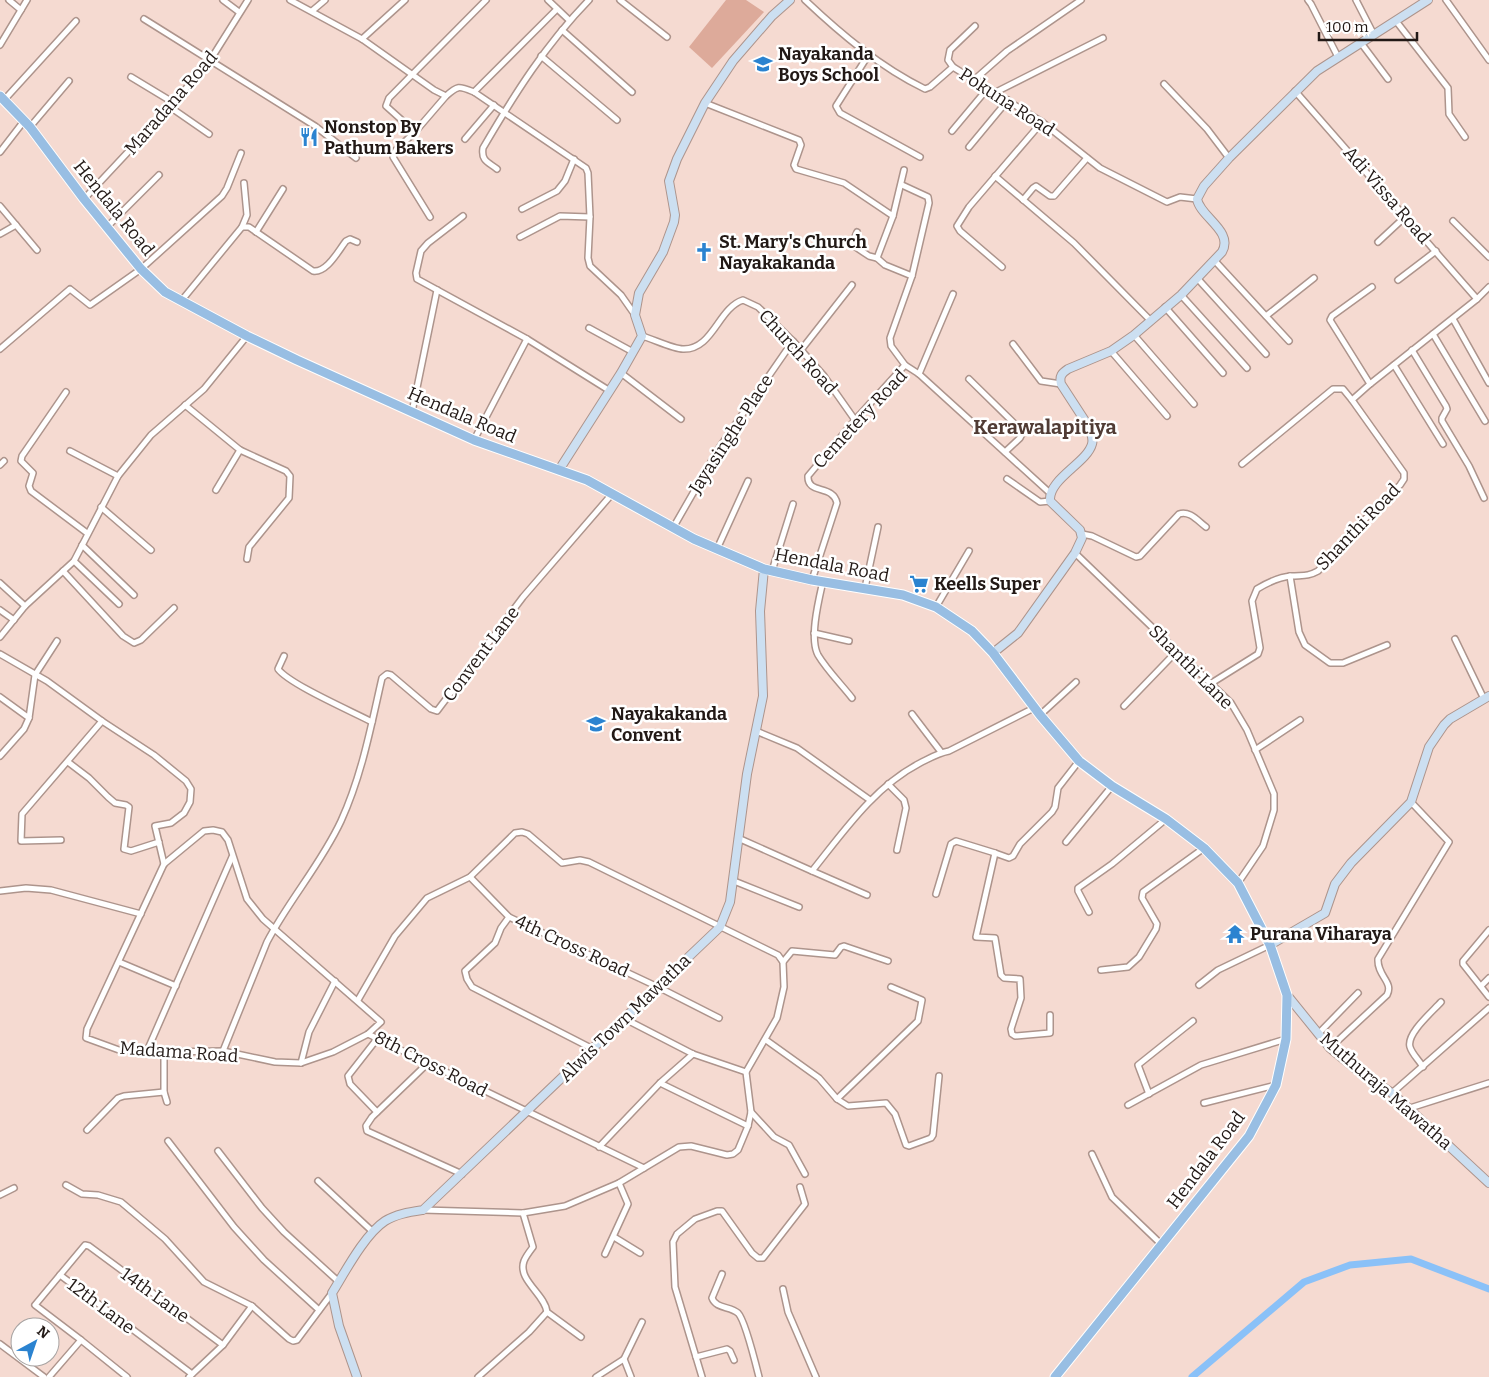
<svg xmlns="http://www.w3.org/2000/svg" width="1489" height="1377" font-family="Bitter,serif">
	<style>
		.green { fill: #ddaa9a }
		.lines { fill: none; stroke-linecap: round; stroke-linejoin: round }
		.canal { stroke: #8ac1f8; stroke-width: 7 }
		.street-casing { stroke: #ad948c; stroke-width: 8 }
		.secondary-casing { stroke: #ad948c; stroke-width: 10 }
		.primary-casing { stroke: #fff; stroke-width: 11 }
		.street { stroke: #fff; stroke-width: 5 }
		.secondary { stroke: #ccdff1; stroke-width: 8 }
		.primary { stroke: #98bee3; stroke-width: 9 }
		.labels { text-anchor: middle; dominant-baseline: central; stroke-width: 5; stroke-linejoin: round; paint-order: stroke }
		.poi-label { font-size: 18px; font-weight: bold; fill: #221916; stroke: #fff; text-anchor: start }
		.street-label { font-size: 18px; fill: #221916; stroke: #fff }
		.quarter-label { font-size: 20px; font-weight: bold; fill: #503b34; stroke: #fff }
	</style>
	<rect width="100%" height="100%" fill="#f5dad1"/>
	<path class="green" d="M726,0h20l18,12 -52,56 -23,-21z"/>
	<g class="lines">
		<path class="canal" d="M1192,1377l112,-95 46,-17 61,-6 78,30"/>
		<g class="street-casing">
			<g id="street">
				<path d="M223,0l16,12"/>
				<path d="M290,0l72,39 72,51 12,6c12,-11 13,-10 28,-4l112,76 2,5 2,44 -2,41 2,8 31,29 14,20"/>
				<path d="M548,0l21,20"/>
				<path d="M620,0l47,37"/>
				<path d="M805,0c36,34 75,67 120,89l5,-2 23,-20 89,55 58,46 67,34 13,-5 17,2"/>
				<path d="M1308,0l3,4 27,53"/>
				<path d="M1356,0l18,35"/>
				<path d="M1446,0l43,60"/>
				<path d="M21,10l6,-10"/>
				<path d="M312,11l13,-11"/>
				<path d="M144,19l171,107 41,32"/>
				<path d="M1396,21l52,67 1,26 16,23"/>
				<path d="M562,30l70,62"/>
				<path d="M362,39l43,-39"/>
				<path d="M1361,43l27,36"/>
				<path d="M0,45l21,-35 -12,-10"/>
				<path d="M869,54l-33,52 4,7 80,44"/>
				<path d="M541,56l76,64"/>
				<path d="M953,67l-5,-7 2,-10 25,-24"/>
				<path d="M131,77l43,26"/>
				<path d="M974,80l33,-29 74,-51"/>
				<path d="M1164,84l43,45 22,29"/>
				<path d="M1295,91l182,208"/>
				<path d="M474,92l83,-83"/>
				<path d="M996,92l107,-54"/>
				<path d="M5,99l71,-78"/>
				<path d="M705,103l94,37 2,5 -7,20 2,4 48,14 49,33 11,-46"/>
				<path d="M170,107l39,27"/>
				<path d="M30,127l39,-46"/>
				<path d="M952,131l36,-43"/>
				<path d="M415,132l-29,-26 3,-8 97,-98"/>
				<path d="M465,139l29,-34"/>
				<path d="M969,147l39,-47"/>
				<path d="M0,152l24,-31"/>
				<path d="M497,169c-9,-7 -16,-8 -14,-21 31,-53 63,-104 106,-148"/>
				<path d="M995,176l79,67 76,77"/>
				<path d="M902,185l26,12 1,6 -17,73 -22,62 1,8 14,19"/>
				<path d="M84,199l86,-92 41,-48 37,-59"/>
				<path d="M1023,200l10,-12 3,-2 14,10h4l33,-38"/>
				<path d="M0,206l37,44"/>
				<path d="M522,209l35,-18 8,-10 9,-22"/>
				<path d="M463,216l-35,27 -7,8 -5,22 1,6 110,60 83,52"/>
				<path d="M893,216l-16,42 8,7 27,11"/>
				<path d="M430,217l-37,-60 3,-7 19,-18 31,-36"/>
				<path d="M1453,221l36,36"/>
				<path d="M108,226l51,-51"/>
				<path d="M242,227l5,-12 -3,-32"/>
				<path d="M256,232l27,-43"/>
				<path d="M857,232l-3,7v7l15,10 8,2"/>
				<path d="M0,234l16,-9"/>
				<path d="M520,237l40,-21 30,1"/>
				<path d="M1378,242l28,-26"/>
				<path d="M1215,261l74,80"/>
				<path d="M1002,267l-42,-36 -3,-5 12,-19 73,-85"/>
				<path d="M1197,278l69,76"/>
				<path d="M1398,280l38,-29"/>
				<path d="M1181,295l66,73"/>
				<path d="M182,300l60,-73h7l64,44c14,2 25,-20 33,-30l4,-2 7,3"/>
				<path d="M1165,307l58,66"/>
				<path d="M1266,316l48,-38"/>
				<path d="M1453,319l36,64"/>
				<path d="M589,328l44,24"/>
				<path d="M1433,334l52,87"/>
				<path d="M1134,335l60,69"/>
				<path d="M642,336c11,3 31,13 41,13 30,1 35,-41 60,-49l15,7 35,34 31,35 31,44"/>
				<path d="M1013,344l28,37 20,3"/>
				<path d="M0,349l70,-60 20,16 51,-36 81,-73 5,-8 14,-35"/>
				<path d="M801,350l51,-65"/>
				<path d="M1412,350l34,56 1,3 -5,9v3l27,45 15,32"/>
				<path d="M1111,351l56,65"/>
				<path d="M1394,365l49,79"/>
				<path d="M621,373l60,46"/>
				<path d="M919,374l34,-80"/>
				<path d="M969,379l54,53 -3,6 -15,14"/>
				<path d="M1370,384l-40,-64 2,-4 40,-29"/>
				<path d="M66,392l-44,64 -1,5 12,12 -4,13 2,5 56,42"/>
				<path d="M185,405l55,45 46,21 4,5 -1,22 -40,49 -2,12"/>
				<path d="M412,412l25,-122"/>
				<path d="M474,440l53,-101"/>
				<path d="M70,451l48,25"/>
				<path d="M1242,464l91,-75h10l9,11"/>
				<path d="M0,465l4,-4"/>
				<path d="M1007,479l33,23 10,-1"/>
				<path d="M216,490l24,-40"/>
				<path d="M101,507l50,43"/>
				<path d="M673,528l46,-80 74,-107"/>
				<path d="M1082,534l10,2 44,21 4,-1 39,-42c10,-4 19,7 27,13"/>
				<path d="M82,545l52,50"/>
				<path d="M717,549l31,-68"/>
				<path d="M1075,553l156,150 16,27 27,64v16l-11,36 -25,37"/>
				<path d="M74,561l45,43"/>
				<path d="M63,571l60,65 11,7 7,-3 33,-32"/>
				<path d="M772,571l21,-67"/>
				<path d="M1290,576l9,56 6,13 25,18h13l44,-18"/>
				<path d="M812,580l25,-77c-4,-19 -30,-8 -29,-27l47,-56 50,-55 14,9 132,120"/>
				<path d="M823,581c-4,18 -14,57 -5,74 9,15 23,29 34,43"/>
				<path d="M0,583l25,23"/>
				<path d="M865,588l13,-61"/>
				<path d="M936,607l33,-56"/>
				<path d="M0,610l14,10"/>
				<path d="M814,633l35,8"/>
				<path d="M0,637l25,-31 49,-45 44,-85 33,-41 53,-46 43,-53"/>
				<path d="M1455,639l29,60"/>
				<path d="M0,654l47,27 55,40 52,34 32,26 5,8 -1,13 -6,11 -13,10 -16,3 9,38"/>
				<path d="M284,656l-6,13c11,15 73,42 94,53"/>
				<path d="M1210,684l48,-30 2,-6 -1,-6 -7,-41 5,-12c10,-6 22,-12 34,-13 12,-1 16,1 27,-5l48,-53 34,-33 4,-6v-6l-52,-73 18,-16 107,-85 12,-12"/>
				<path d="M0,697l29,21"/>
				<path d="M1124,706l53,-55"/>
				<path d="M912,714l29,38"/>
				<path d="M1040,715l36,-33"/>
				<path d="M756,731l41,17 73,52"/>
				<path d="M1255,750l45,-30"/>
				<path d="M0,756l24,-27 5,-11 6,-43 22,-34"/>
				<path d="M68,762l21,16 19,19 7,6 11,2 3,2 -5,42 7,2 28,-9"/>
				<path d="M888,784l16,16 2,8 -9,42"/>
				<path d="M213,830l9,2 6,8 19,59 16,20 118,103 -13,12 -35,18 -32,11 -26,-1 -52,-11 -59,1 -45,-2 -33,-12 1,-9 77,-165 40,-33z"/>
				<path d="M738,838l74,33c32,-40 62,-84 108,-108 10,-5 18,-10 29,-12l85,-43"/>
				<path d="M61,840l-40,1 1,-27 80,-93"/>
				<path d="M1066,842l46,-56"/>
				<path d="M812,871l55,24"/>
				<path d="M470,877l39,40 149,70 61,31"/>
				<path d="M734,881l65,26"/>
				<path d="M0,891l26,-3 25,2 90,24"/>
				<path d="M936,894l15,-50 5,-3 39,12"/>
				<path d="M1089,912l-11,-21v-3l34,-24 54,-45"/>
				<path d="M509,917l-8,11 -6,15 -30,28 2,8 5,8 121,62"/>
				<path d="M1489,930l-26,31v3l26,33"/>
				<path d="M119,962l57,24"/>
				<path d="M783,962l9,-11 43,4 6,-8 3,-1 44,15"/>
				<path d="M1101,970l27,-3 11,-10 17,-28 1,-5 -15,-26 1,-6 61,-44"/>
				<path d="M1199,985l19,-15 52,-25"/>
				<path d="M1481,986l8,-8"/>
				<path d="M358,1000l37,-64 32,-38 43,-21 45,-44 7,-1 6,2 34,29 18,-3 9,2 189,93 5,7 1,25 -7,31 -31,54 5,40 -3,14 -10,24 -5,4 -6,1 -36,-9 -12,1 -60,36 -54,23 -42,7 -100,-3"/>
				<path d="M1050,1015v18l-35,3 -3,-2 -1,-5 10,-31 -1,-19 -16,-1 -3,-3 -6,-37 -19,-1 19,-84 14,5 4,-2 7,-12 32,-32 3,-5 3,-19 21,-27"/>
				<path d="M625,1019l68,35 53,18"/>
				<path d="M368,1034l276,134"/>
				<path d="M1318,1034l40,-41"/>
				<path d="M377,1039l-29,37 2,8 27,28"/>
				<path d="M766,1040l53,38 18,21 11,7 38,-3 9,11 11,31 3,1 22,-8 2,-3 6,-59"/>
				<path d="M1330,1048l57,-53c7,-13 -10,-19 -9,-36l71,-117 -38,-40"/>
				<path d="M147,1051l85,-194"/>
				<path d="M223,1051l44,-109c22,-42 54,-78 74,-121 21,-46 30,-95 41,-143l5,-4 4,1 40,34 6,2 86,-114 89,-103"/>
				<path d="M164,1052v40l3,10"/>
				<path d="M301,1063l8,-31 26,-51"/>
				<path d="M427,1064l-55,53 -6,9 1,5 95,43"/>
				<path d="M1423,1067c-4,-7 -11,-13 -13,-20 -4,-13 22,-35 31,-45"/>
				<path d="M660,1083l88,43"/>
				<path d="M1392,1093l97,-85"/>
				<path d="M1149,1094l-11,-29 55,-44"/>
				<path d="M837,1099l81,-78 4,-21 -31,-13"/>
				<path d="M1204,1103l72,-18"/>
				<path d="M1128,1105l73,-40 85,-26"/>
				<path d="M1410,1108l79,-25"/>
				<path d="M751,1112l23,25 15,8 16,29"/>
				<path d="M87,1130l31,-32 6,-2 40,-4"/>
				<path d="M168,1141l66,86 30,33 55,50"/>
				<path d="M599,1147l61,-64 33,-29"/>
				<path d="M218,1151l44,57 22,24 55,50"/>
				<path d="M1092,1154l20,43 50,48"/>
				<path d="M318,1181l55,51"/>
				<path d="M66,1185l16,9 16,1 23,7 44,37 39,43 48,24 -29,39"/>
				<path d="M0,1195l14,-7"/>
				<path d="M523,1213l10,34c-3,4 -7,9 -9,14 -7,19 21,33 23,51l34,25"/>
				<path d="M614,1237l26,16"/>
				<path d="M605,1254l23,-50 -9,-21"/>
				<path d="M722,1274l-10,24c4,11 18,8 26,15 7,7 18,52 21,64"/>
				<path d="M60,1275l132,99"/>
				<path d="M783,1289l5,23 28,65"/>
				<path d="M252,1306l37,33 4,2 4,-1 35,-47"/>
				<path d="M0,1344l44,33"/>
				<path d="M696,1357l31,-8 3,2 4,9"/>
				<path d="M49,1377l32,-37"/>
				<path d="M127,1377l-46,-37 -46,-35 50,-60 4,1 134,99 -34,32"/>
				<path d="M478,1377l51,-45 18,-20"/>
				<path d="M596,1377l28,-18"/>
				<path d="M631,1377l-7,-18 18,-37"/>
				<path d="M702,1377l-27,-90 -2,-45 4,-8 18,-15 22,-8h5l30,42 6,5h5l42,-54 -5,-17"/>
			</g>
		</g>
		<g class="secondary-casing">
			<g id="secondary">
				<path d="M559,470l62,-97 21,-37 -7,-21 4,-22 24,-41 11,-30 1,-7 -6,-34 8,-22 28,-56 28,-42 39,-45 18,-16"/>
				<path d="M993,653l25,-20 57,-80 7,-15 -2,-8 -30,-29c-2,-22 37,-38 42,-57 2,-7 -2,-14 -5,-20l-26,-40c-2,-8 1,-11 7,-15l43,-18 23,-16 47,-40 41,-43c12,-21 -22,-35 -25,-53l7,-13 25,-28 88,-87 111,-71"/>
				<path d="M1270,945l55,-32 10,-29 16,-21 60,-61 18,-55 15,-22 6,-6 39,-23"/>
				<path d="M1287,995l43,53 27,22 35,23 97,90"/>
				<path d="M357,1377l-18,-51 -7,-33c13,-21 33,-59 53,-72 11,-7 25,-9 38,-11l297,-283 10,-25 17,-128 16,-78 -3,-85 4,-42"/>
			</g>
		</g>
		<g class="primary-casing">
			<path id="primary" d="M0,96l30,31 54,72 57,70 24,23 82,44 50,24 177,80 113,40 107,59 70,30 48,11 91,15 33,12 36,24 21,22 47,62 39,46 33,25 54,33 38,29 34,35 32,62 17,50 -1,44 -10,46 -27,51 -194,241"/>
		</g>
		<use href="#street" class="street"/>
		<use href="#secondary" class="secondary"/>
		<use href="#primary" class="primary"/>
	</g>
	<defs>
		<g id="school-bare" transform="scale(1.5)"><path d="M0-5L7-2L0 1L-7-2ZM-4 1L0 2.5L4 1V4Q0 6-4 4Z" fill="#2b83d0" stroke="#fff" stroke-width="2.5" paint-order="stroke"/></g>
		<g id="restaurant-bare" transform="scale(1.5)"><path d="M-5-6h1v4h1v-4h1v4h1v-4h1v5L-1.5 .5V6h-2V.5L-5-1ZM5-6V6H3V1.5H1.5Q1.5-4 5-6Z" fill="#2b83d0" stroke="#fff" stroke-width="2.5" paint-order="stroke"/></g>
		<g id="church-bare" transform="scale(1.5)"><path d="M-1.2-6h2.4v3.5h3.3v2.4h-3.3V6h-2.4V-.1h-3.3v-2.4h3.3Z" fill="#2b83d0" stroke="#fff" stroke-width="2.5" paint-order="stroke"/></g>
		<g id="supermarket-bare" transform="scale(1.5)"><path d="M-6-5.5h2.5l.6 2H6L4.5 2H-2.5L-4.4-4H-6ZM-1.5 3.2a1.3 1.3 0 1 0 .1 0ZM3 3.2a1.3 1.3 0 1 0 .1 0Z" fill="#2b83d0" stroke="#fff" stroke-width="2.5" paint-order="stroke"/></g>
		<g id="temple-bare" transform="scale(1.5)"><path d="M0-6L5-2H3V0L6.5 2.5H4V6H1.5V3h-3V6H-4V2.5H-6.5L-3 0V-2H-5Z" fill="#2b83d0" stroke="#fff" stroke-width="2.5" paint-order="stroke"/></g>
	</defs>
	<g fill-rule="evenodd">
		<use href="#school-bare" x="763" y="64"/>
		<use href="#restaurant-bare" x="309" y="137"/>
		<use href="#church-bare" x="704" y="252"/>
		<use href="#supermarket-bare" x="919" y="584"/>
		<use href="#school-bare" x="596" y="724"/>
		<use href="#temple-bare" x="1235" y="934"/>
	</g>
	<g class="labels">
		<g class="poi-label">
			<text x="778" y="54">Nayakanda<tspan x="778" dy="21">Boys School</tspan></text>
			<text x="324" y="127">Nonstop By<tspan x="324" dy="21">Pathum Bakers</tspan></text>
			<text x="719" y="242">St. Mary's Church<tspan x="719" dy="21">Nayakakanda</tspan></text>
			<text x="934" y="584">Keells Super</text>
			<text x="611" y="714">Nayakakanda<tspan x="611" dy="21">Convent</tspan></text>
			<text x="1250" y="934">Purana Viharaya</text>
		</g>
		<g class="street-label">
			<text transform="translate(1007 102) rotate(33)">Pokuna Road</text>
			<text transform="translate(171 103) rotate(-49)">Maradana Road</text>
			<text transform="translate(1387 195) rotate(49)">Adi Vissa Road</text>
			<text transform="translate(114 208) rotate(51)">Hendala Road</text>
			<text transform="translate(798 352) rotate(48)">Church Road</text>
			<text transform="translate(462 415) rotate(23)">Hendala Road</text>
			<text transform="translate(860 419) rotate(-47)">Cemetery Road</text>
			<text transform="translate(731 434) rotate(-57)">Jayasinghe Place</text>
			<text transform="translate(1358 527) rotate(-46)">Shanthi Road</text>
			<text transform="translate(832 565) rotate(11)">Hendala Road</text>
			<text transform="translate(481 654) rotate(-53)">Convent Lane</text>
			<text transform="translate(1191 667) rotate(45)">Shanthi Lane</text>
			<text transform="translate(572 946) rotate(25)">4th Cross Road</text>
			<text transform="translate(625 1018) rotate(-44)">Alwis Town Mawatha</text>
			<text transform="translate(179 1052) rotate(4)">Madama Road</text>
			<text transform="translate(431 1064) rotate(27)">8th Cross Road</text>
			<text transform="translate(1386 1091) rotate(41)">Muthuraja Mawatha</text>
			<text transform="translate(1206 1160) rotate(-53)">Hendala Road</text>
			<text transform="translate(155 1295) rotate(36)">14th Lane</text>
			<text transform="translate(101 1306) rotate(37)">12th Lane</text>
		</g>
		<g class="quarter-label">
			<text x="1045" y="427">Kerawalapitiya</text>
		</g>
	</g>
	<g transform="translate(35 1342) rotate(40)"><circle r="24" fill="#ffffff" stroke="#a7a3a2"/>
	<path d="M0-4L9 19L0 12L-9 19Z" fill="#2b83d0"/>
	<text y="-8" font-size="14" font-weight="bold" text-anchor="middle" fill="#221916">N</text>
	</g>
	<path d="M1319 32v8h98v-8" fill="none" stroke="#221916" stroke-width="2.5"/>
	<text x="1326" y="32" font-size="15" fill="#221916" stroke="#ffffff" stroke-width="4" paint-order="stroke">100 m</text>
</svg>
